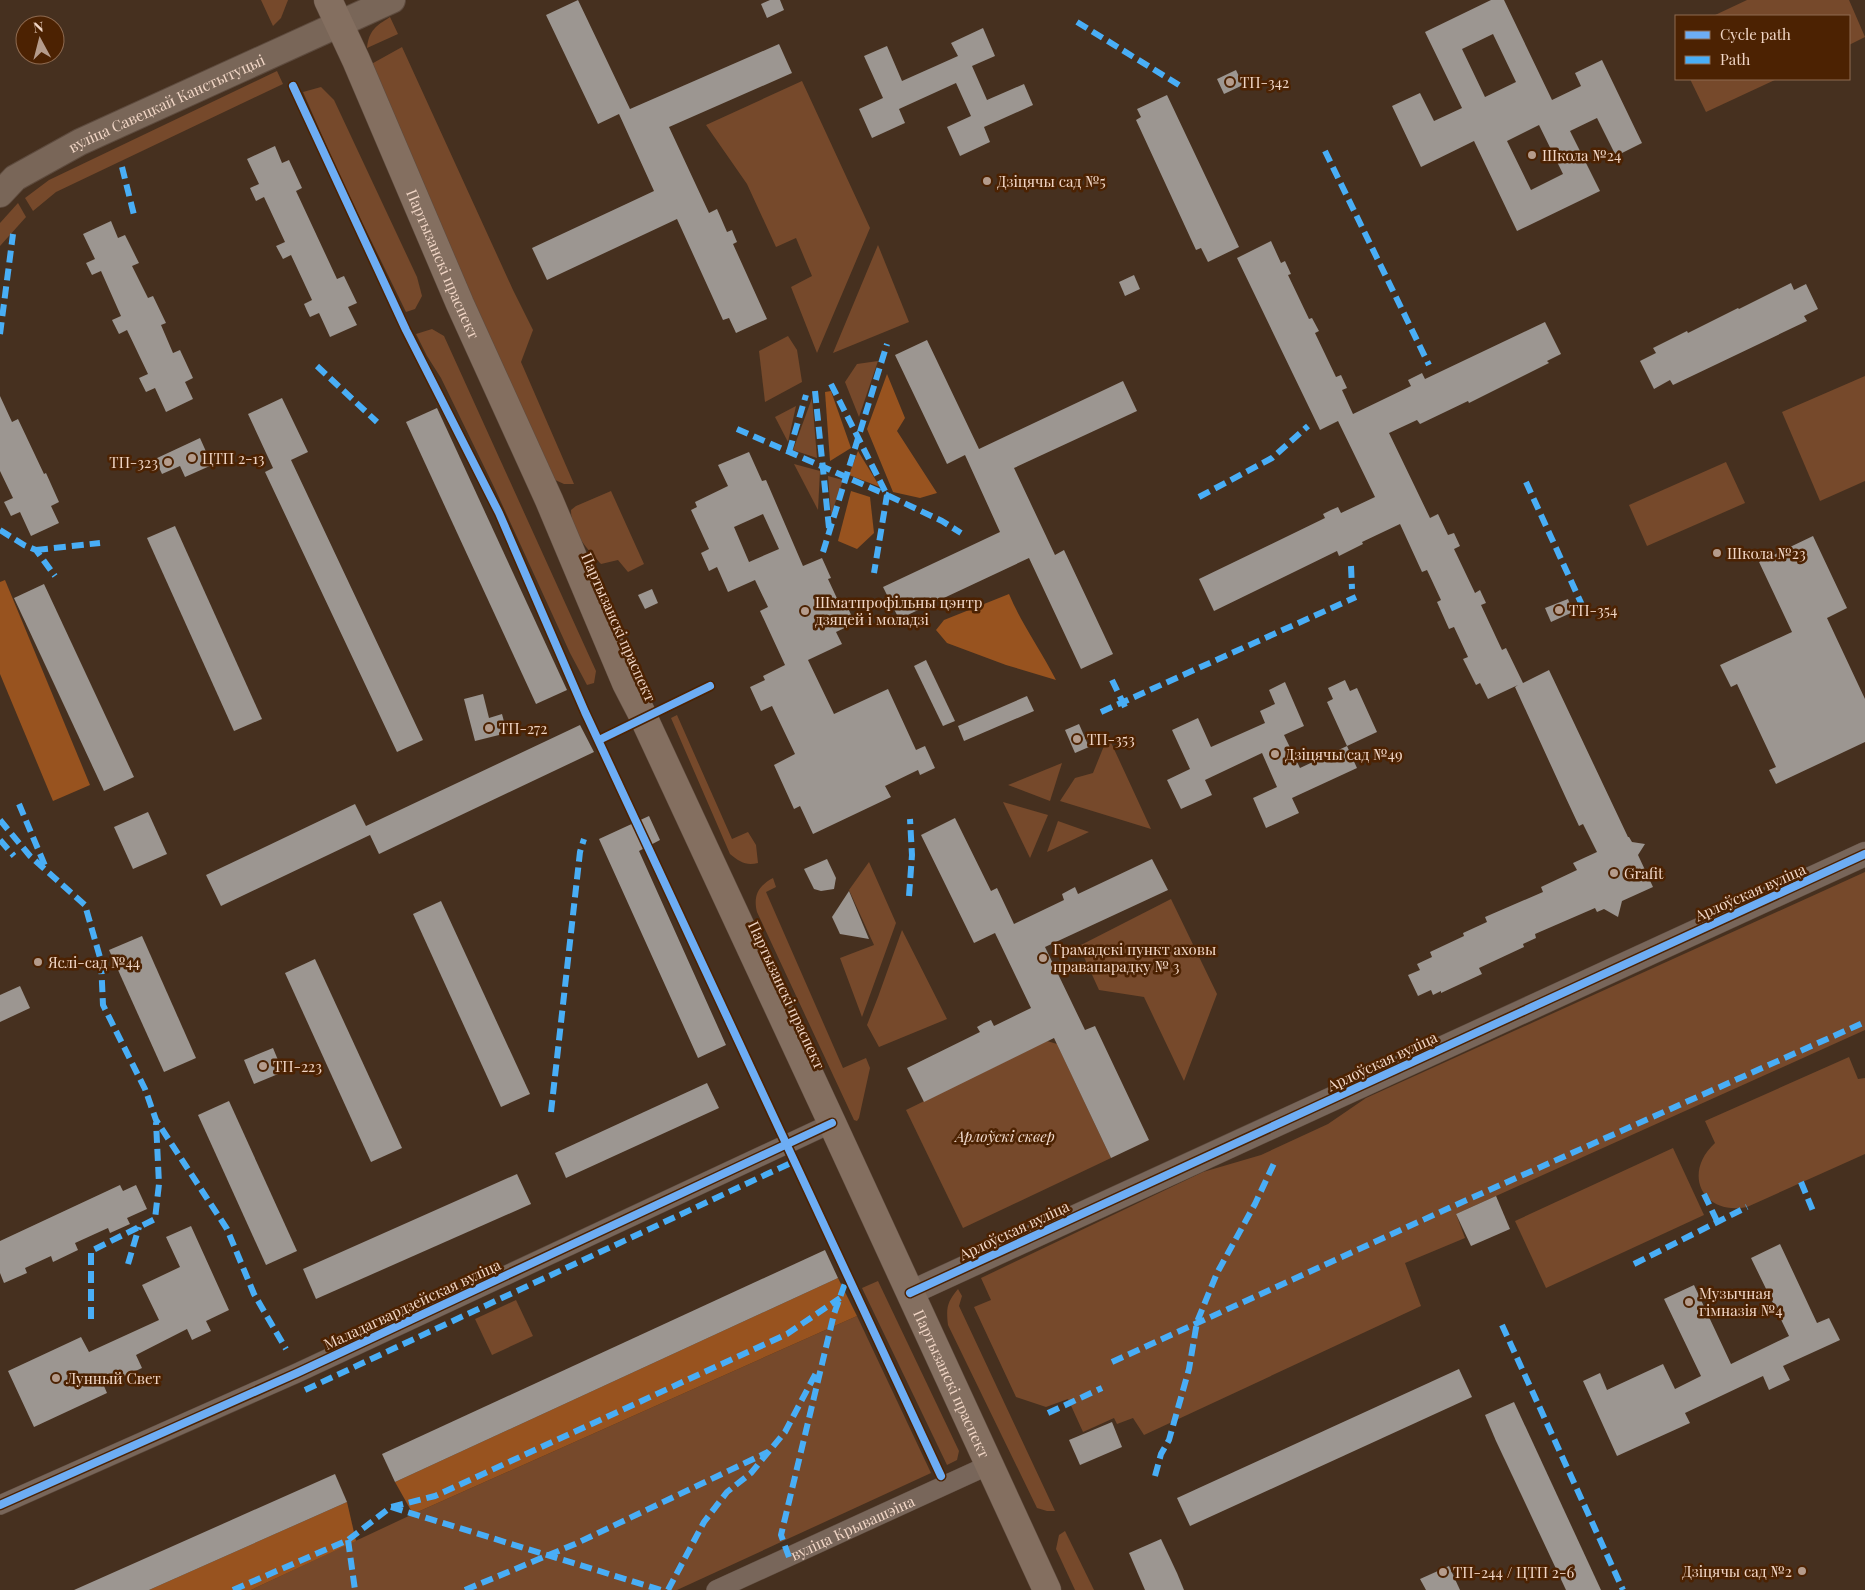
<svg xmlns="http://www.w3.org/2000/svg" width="1865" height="1590" font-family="'Playfair Display',serif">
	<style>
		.green { fill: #76492b }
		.forest { fill: #98531f }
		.building { fill: #9c9691; fill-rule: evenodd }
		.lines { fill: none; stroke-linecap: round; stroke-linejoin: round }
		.minor-casing { stroke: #5e4b3e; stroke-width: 20 }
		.tertiary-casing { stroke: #5e4b3e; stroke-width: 25 }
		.secondary-casing { stroke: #5e4b3e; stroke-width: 28 }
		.primary-casing { stroke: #5e4b3e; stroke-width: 29 }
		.minor { stroke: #78665a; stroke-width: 19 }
		.tertiary { stroke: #78665a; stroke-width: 24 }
		.secondary { stroke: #796658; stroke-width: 26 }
		.primary { stroke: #846f60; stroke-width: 28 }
		.quiet { stroke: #49aef6; stroke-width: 6; stroke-dasharray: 12 6; stroke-linecap: butt }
		.cycleway-casing { stroke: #4c2202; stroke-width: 11 }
		.cycleway { stroke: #6dadf4; stroke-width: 8 }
		.poi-dot { fill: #b59c8c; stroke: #4c2202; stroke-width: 2 }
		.labels { text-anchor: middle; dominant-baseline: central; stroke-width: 5; stroke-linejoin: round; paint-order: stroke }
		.poi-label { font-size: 15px; fill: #f1d6c6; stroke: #4c2202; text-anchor: start }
		.street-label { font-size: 15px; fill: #f1d6c6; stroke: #4c2202 }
		.park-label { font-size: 15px; font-style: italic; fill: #f2dccf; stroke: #4c2202 }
	</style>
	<rect width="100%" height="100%" fill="#46301f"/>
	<g class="green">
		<path d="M261,0h27l-7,18 -8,8z"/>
		<path d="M1747,0h102l16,37 -16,8v-29h-136z"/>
		<path d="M390,17l8,17 -31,14c2,-18 9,-22 23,-31z"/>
		<path d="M402,47l111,243 20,40 -12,32 53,122h-10l-11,-5 -187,-412z"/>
		<path d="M277,71l6,13 -227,108 -23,19 -8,-13 24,-18z"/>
		<path d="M1690,79h87l-71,33z"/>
		<path d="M802,81l68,147 -53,125 -26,-66 21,-11 -16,-38 -20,9 -29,-63 -41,-59z"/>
		<path d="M321,87l13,13 83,177 5,19 -7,13 -9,3 -64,-131 -39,-89z"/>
		<path d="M18,203l8,14 -26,29v-23z"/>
		<path d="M878,245l31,77 -76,31z"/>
		<path d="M432,329l12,7 152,335 -2,12 -7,2 -17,-32 -75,-164 -54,-111 -14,-22 -11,-22z"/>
		<path d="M788,336l9,14 5,32 -37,20 -6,-51z"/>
		<path d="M878,361l-19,56 -14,-35 12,-18z"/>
		<path d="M1865,376v105l-45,20 -38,-89z"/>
		<path d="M812,398l5,60 -24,-8z"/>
		<path d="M796,406l-8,36 -13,-25z"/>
		<path d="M1726,462l19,41 -98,43 -18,-41z"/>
		<path d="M794,464l26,7 -2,39z"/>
		<path d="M828,476l15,4 -12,35z"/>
		<path d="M611,491l33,73 -16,8 -10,-12 -17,4c-14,-16 -30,-31 -30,-54l5,-4z"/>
		<path d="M677,715l55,124 16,-7 8,13 2,18c-12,3 -18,-1 -28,-9l-59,-136z"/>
		<path d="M1108,736l43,93 -91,-28 15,-23 18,-5z"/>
		<path d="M1062,763l-12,38 -42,-16z"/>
		<path d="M1003,802l45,13 -18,43z"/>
		<path d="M1058,821l31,11 -42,20z"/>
		<path d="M869,862l27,61 -34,94 -22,-59 34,-13 -25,-55z"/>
		<path d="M1865,872v158l-409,184 9,24 -60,25 16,43 -277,129 -11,-17 -16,6 -3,-6 -31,14 -15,-33 -22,8 -30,-10 -42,-90 17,-7 -10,-22 222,-106 58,-17 67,-31 38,-26z"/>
		<path d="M773,878l3,9 -10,5 77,176 23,-10 4,10 -11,50 -2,3 -3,-1 -97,-208c-4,-16 1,-26 16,-34z"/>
		<path d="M1171,899l46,95 -33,87 -40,-84 -45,-7 -20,-44z"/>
		<path d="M902,930l45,89 -68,28 -12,-22 11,-28z"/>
		<path d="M1047,1041l10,3 54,114 -148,70 -57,-118z"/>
		<path d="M1849,1057l9,22 7,-1v76l-118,53c-45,9 -65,-34 -32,-64l-10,-22z"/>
		<path d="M1673,1148l31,67 -158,73 -31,-67z"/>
		<path d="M878,1281l81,170 -2,9 -10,5 -85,-177z"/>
		<path d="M958,1289l4,7 -3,10 96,205h-8l-10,-3 -89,-183c-2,-17 -1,-23 10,-36z"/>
		<path d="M516,1300l17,36 -41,19 -17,-36z"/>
		<path d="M857,1316l74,157 -254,117h-426l162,-76z"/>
		<path d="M1065,1531l29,59h-19l-19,-41 3,-14z"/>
	</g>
	<g class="forest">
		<path d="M887,374l18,44 -8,13 40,62 -17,5 -27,-6 -26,-63z"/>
		<path d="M831,391l20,57 -21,13 -5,-69z"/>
		<path d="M858,451l22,36 -31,-12z"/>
		<path d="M851,491l19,6 4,36 -17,16 -19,-8z"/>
		<path d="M5,580l85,205 -37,16 -53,-127v-92z"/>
		<path d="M1009,594c13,31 32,56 47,86l-50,-15 -59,-22 -11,-13 8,-10z"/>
		<path d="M838,1278l19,38 -444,198 -18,-32z"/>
		<path d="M347,1502l9,39 -105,49h-102z"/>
	</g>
	<g class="building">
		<path d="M578,0l52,109 149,-65 13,29 -123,54 40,86 8,-4 10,23 5,-2 5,12 -4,2 34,75 -31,14 -7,-15 -6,2 -46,-101 -130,61 -15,-32 122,-57 -35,-77 -21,10 -52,-109z"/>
		<path d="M770,0h10l4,10 -17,8 -6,-14z"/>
		<path d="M1491,0h13l48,100 29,-14 -6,-13 27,-13 40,83 -26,13 -19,-38 -27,13 30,60 -83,40 -43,-90 -53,26 -29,-61 28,-13 14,28 28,-13 -37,-76zM1493,34l23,48 -31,15 -23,-48zM1539,125l24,49 -32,16 -24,-49z"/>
		<path d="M983,28l12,28 -23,10 15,34 37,-16 9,21 -49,22 6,15 -30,14 -13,-29 24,-11 -15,-33 -57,26 6,14 -33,15 -13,-29 24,-11 -19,-42 23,-10 15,35 56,-25 -7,-13z"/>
		<path d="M1236,70l7,15 -19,9 -7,-15z"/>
		<path d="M1167,95l72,152 -31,15 -7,-14 -5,2 -60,-130 5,-3 -4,-8z"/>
		<path d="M275,146l7,17 7,-3 13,28 -6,3 41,88 7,-3 13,27 -9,4 9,18 -27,12 -11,-24 -9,4 -3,-6 -3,-7 8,-4 -21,-45 -8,4 -7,-13 9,-4 -21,-45 -8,4 -6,-13 9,-4 -12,-25z"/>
		<path d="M111,221l7,17 7,-3 14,28 -7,3 16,32 5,-2 13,27 -5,2 12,28 7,-3 13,28 -8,4 8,17 -27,13 -11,-24 -9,4 -7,-14 9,-4 -21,-44 -8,4 -7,-14 9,-4 -20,-45 -9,4 -6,-12 9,-4 -12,-25z"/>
		<path d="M1271,241l10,22 4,-2 6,13 -3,1 21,44 3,-1 7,13 -4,2 21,44 5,-2 6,13 -5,2 11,24 58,-28 -3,-6 14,-7 3,6 120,-57 16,32 -14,7 2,2 -80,40 -1,-2 -48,23 -3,-4 -28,13 41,85 8,-4 10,21 6,-2 6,13 -6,3 21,44 5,-3 6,13 -5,2 21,45 4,-2 17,35 26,-13 79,167h1l3,5 13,2 -7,11 15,32 -31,14 -4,16 -14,-8 -7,3 -2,-4 -60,26 1,4 -13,6 1,3 -45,21 3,6 -41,19v-2l-8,4 -2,-5 -13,6 -10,-21 12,-5 -3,-6 15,-7 -2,-5 34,-16 -1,-3 24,-11 -2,-5 58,-25 -2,-5 36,-17 -4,-7 24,-11 -14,-28 -4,2 -14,-30 -50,-109 3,-2 -30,14 -8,-16 -4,2 -13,-26 5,-2 -14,-30 -5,2 -12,-27 4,-2 -14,-30 -5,2 -22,-48 -38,18 1,2 -24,12 -2,-5 -123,60 -15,-32 126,-61 -2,-4 8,-4 7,-3 3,6 34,-16 -37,-76 -18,9 -83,-172z"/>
		<path d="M1134,275l6,14 -15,7 -6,-14z"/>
		<path d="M1791,283l3,7 12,-6 12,25 -14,7 3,5 -134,64 -3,-5 -16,9 -14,-28 16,-8 -3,-5 34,-17 1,2 50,-25 1,1z"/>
		<path d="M927,340l52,109 144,-68 14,30 -123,57 41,87 9,-5 49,104 -32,15 -52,-111 -130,61 -16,-32 117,-55 -35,-77 -18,9 -52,-109z"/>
		<path d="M0,396l12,26 6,-3 26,55 2,-1 13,29 -8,4 8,17 -28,13 -11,-24 -9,4 -7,-14 9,-4 -13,-27z"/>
		<path d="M282,398l26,54 -17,8 132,280 -26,12 -132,-280 8,-4 -25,-54z"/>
		<path d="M437,408l130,282 -31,14 -130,-282z"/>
		<path d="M200,438l12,27 -27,12 -5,-11 -18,8 -7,-15z"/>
		<path d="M749,452l13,29 4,-1 37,86 19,-8 9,20 -3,1 13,28 5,-3 9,19 -19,9 6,12 -34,16 26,54 54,-25 28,61 9,-4 10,22 -15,7 -2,-5 -33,16 6,11 -78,37 -13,-28 -6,3 -20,-44 21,-11 -23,-48 -11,5 -11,-24 15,-7 -2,-4 22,-11 -25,-54 8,-4 -13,-27 -27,12 -11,-25 -8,4 -8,-18 8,-4 -18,-39 6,-3 -2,-5 33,-16 -10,-21zM763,514l16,35 -30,13 -15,-35z"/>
		<path d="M175,526l87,193 -28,12 -87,-193z"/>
		<path d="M1813,536l34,72 -20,10 38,81v43l-89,42 -7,-14 7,-3 -39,-83 -6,3 -11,-22 72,-33 -33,-70z"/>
		<path d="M44,584l90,193 -30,14 -90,-193z"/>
		<path d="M652,589l6,14 -13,6 -7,-14z"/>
		<path d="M1568,599l5,13 -22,10 -6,-14z"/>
		<path d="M926,660l29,61 -12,5 -29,-60z"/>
		<path d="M1345,680l5,11 7,-3 20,44 -30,14 -20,-44 6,-3 -5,-11z"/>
		<path d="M1285,682l19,44 -20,9 16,33 47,-22 10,22 -65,30 7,15 -33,15 -13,-30 24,-11 -15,-34 -57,27 7,15 -31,14 -14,-29 23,-11 -18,-39 26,-12 13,29 54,-24 -5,-12 15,-7 -6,-14z"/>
		<path d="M483,694l6,24 13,-4 5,19 -32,8 -11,-42z"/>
		<path d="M1027,696l7,15 -70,30 -6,-15z"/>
		<path d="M1079,724l10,23 -14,6 -10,-23z"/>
		<path d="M580,725l14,27 -215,102 -9,-19 -149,71 -15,-31 149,-71 11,22z"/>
		<path d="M148,812l19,42 -34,15 -19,-42z"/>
		<path d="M649,816l11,24 -21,11 87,194 -28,13 -99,-219z"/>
		<path d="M955,818l36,73 6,-3 17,36 50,-24 -2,-6 13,-7 3,7 74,-35 16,31 -123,57 40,83 10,-4 54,114 -38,18 -57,-120 -130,64 -17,-34 73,-36 -3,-5 7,-4 7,-3 3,6 37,-18 -36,-75 -21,10 -53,-108z"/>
		<path d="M827,859l9,19 -2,11 -13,2 -7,-2 -10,-20z"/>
		<path d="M849,891l20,48 -29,-5 -8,-17z"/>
		<path d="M441,901l89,193 -29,13 -88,-193z"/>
		<path d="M142,936l54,122 -32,14 -55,-122z"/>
		<path d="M315,959l87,189 -31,14 -86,-189z"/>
		<path d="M20,986l10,22 -30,14v-27z"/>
		<path d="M273,1048l10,24 -29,12 -10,-24z"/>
		<path d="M707,1083l12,25 -153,70 -11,-25z"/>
		<path d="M229,1101l68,150 -31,14 -68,-150z"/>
		<path d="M517,1174l14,30 -215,95 -13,-30z"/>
		<path d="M120,1185l3,6 13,-6 11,24 -20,9 3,6 -20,9 -2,-5 -33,15 3,7 -25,12 -2,-6 -26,12 2,5 -23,10 -4,-10v-32z"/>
		<path d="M1496,1196l14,33 -39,17 -15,-32z"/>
		<path d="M191,1226l38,84 -23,11 5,10 -19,9 -5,-11 -51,26 6,13 -38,18 3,7 -73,34 -26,-56 73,-34 8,15 70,-32 -17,-35 38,-18 -14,-30z"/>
		<path d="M1780,1244l37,79 12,-5 11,22 -57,26 7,14 -21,10 -6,-14 -78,37 5,10 -73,33 -34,-75 17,-8 7,17 56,-26 12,25 26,-13 -37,-77 30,-14 37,79 58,-28 -38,-78z"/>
		<path d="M825,1250l13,28 -443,204 -13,-28z"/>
		<path d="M1459,1369l13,28 -282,129 -13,-28z"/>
		<path d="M1514,1402l87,188h-35l-70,-149 -11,-26z"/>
		<path d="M1112,1422l10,25 -42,18 -11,-25z"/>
		<path d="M335,1474l12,28 -198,88h-75z"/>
		<path d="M1161,1539l16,34 7,17h-39l-16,-37z"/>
		<path d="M1449,1566l11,24h-34l-6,-11z"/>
	</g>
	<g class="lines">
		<g class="minor-casing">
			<g id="minor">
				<path d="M0,1505l297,-132 535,-250"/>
				<path id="s1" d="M716,1590l273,-125"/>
			</g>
		</g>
		<g class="tertiary-casing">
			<path id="tertiary" d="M910,1293l955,-439"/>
		</g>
		<g class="secondary-casing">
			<g id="secondary">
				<path id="s2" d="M0,194l15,-16 65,-36 312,-142"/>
			</g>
		</g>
		<g class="primary-casing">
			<g id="primary">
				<path id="s3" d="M328,0l28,60 104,244 89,196 77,183 15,29 191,411 215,467"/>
			</g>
		</g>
		<use href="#minor" class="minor"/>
		<use href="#tertiary" class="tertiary"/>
		<use href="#secondary" class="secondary"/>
		<use href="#primary" class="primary"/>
		<g class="quiet">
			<path d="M1077,22l102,63"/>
			<path d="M1325,151l104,214"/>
			<path d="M122,167l13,52"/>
			<path d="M0,334l13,-100"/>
			<path d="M317,366l60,56"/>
			<path d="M831,384l56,111 55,26 19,12"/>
			<path d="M815,391l14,137"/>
			<path d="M737,429l150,66 -13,78"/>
			<path d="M789,452l17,-57"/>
			<path d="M1526,482l61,134"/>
			<path d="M1199,497l73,-39 36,-32"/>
			<path d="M0,530l24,15 12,5 19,26"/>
			<path d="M36,550l64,-7"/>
			<path d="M823,552l64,-208"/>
			<path d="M1351,566l1,23"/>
			<path d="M1112,680l13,27"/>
			<path d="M1101,712l255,-115"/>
			<path d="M19,804l27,64"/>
			<path d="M0,820l30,36 55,49 16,56 2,44 42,84 11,31 71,109 27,65 32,55"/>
			<path d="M0,840l14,16"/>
			<path d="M909,896l3,-41 -2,-36"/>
			<path d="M551,1112l29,-260 4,-13"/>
			<path d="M1801,1182l12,29"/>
			<path d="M1704,1194l13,27"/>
			<path d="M128,1264l11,-37"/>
			<path d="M1634,1264l113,-57"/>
			<path d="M91,1319v-68l64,-32 4,-35 -3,-62"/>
			<path d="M1502,1325l121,265"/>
			<path d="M1112,1362l337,-154 416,-186"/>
			<path d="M305,1390l490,-229"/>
			<path d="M1048,1413l54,-25"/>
			<path d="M1155,1476l6,-22 8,-14 20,-71 8,-47 20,-49 38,-69 21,-45"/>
			<path d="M391,1507l270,83"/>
			<path d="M348,1540l7,50"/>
			<path d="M789,1557l-8,-22 53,-221 14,-39"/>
			<path d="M233,1590l115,-50 43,-33 44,-11 352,-162 53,-36"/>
			<path d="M465,1590l110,-46 193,-92"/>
			<path d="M668,1590l36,-68 23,-30 24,-19 34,-41 31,-59"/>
		</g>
		<g class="cycleway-casing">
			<g id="cycleway">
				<path d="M293,86l113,244 93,183 86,199 356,764"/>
				<path d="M599,740l111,-54"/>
				<path d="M910,1293l955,-439"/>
				<path d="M0,1505l297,-132 535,-250"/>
			</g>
		</g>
		<use href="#cycleway" class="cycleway"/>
	</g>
	<g class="poi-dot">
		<circle cx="1230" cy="82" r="5"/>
		<circle cx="1532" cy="155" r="5"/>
		<circle cx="987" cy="181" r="5"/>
		<circle cx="192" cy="458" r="5"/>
		<circle cx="168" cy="462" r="5"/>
		<circle cx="1717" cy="553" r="5"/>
		<circle cx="1559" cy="610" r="5"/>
		<circle cx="805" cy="611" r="5"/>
		<circle cx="489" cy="728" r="5"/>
		<circle cx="1077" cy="739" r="5"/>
		<circle cx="1275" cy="754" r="5"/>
		<circle cx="1614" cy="873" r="5"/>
		<circle cx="1043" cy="958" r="5"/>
		<circle cx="38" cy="962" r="5"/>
		<circle cx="263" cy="1066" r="5"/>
		<circle cx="1689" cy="1302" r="5"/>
		<circle cx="56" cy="1378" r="5"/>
		<circle cx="1802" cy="1571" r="5"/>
		<circle cx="1443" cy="1572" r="5"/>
	</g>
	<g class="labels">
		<g class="poi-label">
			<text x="1240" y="82">ТП-342</text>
			<text x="1542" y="155">Школа №24</text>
			<text x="997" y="181">Дзіцячы сад №5</text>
			<text x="202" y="458">ЦТП 2-13</text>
			<text x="158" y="462" text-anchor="end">ТП-323</text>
			<text x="1727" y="553">Школа №23</text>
			<text x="815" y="602">Шматпрофільны цэнтр<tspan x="815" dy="17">дзяцей і моладзі</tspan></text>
			<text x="1569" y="610">ТП-354</text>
			<text x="499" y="728">ТП-272</text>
			<text x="1087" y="739">ТП-353</text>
			<text x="1285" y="754">Дзіцячы сад №49</text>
			<text x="1624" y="873">Grafit</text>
			<text x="1053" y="949">Грамадскі пункт аховы<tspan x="1053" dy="17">правапарадку № 3</tspan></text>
			<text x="48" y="962">Яслі-сад №44</text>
			<text x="273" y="1066">ТП-223</text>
			<text x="1699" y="1293">Музычная<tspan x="1699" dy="17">гімназія №4</tspan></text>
			<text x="66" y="1378">Лунный Свет</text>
			<text x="1792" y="1571" text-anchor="end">Дзіцячы сад №2</text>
			<text x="1453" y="1572">ТП-244 / ЦТП 2-6</text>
		</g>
		<g class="street-label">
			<text stroke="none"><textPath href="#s2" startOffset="191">вуліца Савецкай Канстытуцыі</textPath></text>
			<text stroke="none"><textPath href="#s3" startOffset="288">Партызанскі праспект</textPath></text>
			<text transform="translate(619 627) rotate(66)">Партызанскі праспект</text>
			<text transform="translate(1750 892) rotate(-24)">Арлоўская вуліца</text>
			<text transform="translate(787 995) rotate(65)">Партызанскі праспект</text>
			<text transform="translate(1382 1061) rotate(-25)">Арлоўская вуліца</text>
			<text transform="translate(1014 1230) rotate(-25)">Арлоўская вуліца</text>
			<text transform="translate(412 1304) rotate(-25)">Маладагвардзейская вуліца</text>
			<text stroke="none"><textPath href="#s3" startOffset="1518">Партызанскі праспект</textPath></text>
			<text stroke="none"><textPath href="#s1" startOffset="150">вуліца Крывашэіна</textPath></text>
		</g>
		<g class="park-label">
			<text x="1005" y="1136">Арлоўскі сквер</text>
		</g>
	</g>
	<rect x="1675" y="15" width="175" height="65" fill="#4c2202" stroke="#8e6a50"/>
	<rect x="1685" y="31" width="25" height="8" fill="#6dadf4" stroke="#8e6a50"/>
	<text x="1720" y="40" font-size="15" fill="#f1d6c6">Cycle path</text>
	<rect x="1685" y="56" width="25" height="8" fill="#49aef6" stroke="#8e6a50"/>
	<text x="1720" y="65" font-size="15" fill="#f1d6c6">Path</text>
	<g transform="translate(40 40) rotate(353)"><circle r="24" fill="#4c2202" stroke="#8e6a50"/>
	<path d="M0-4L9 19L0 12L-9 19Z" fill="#b59c8c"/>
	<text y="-8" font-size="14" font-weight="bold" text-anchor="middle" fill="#f1d6c6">N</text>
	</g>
</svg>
